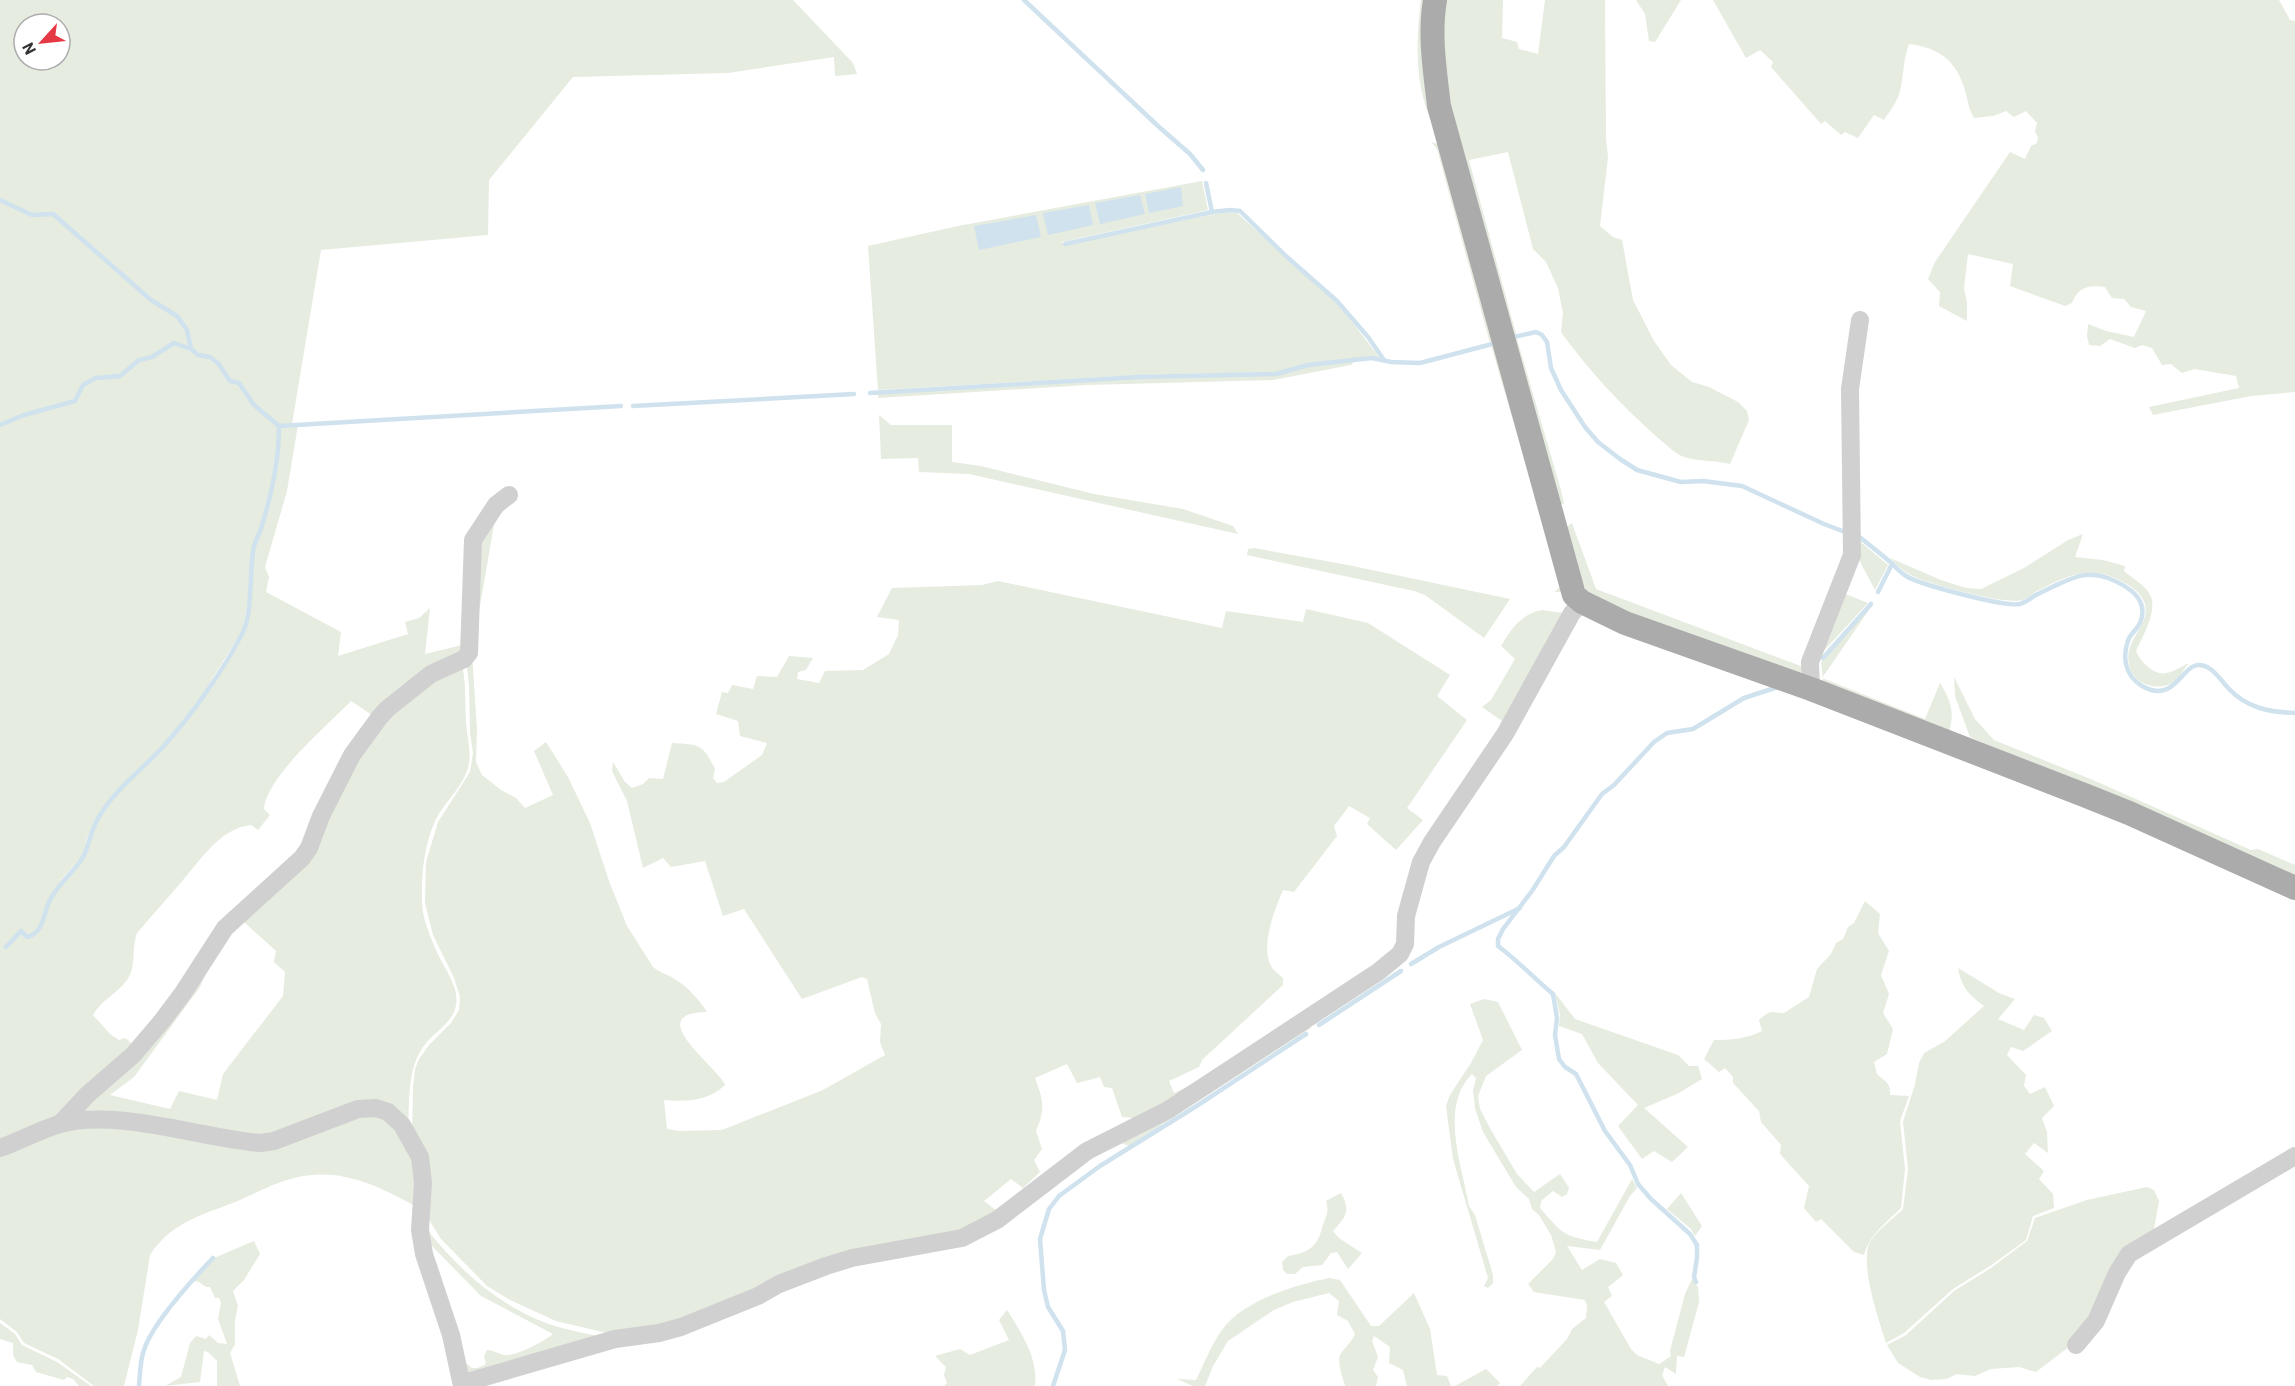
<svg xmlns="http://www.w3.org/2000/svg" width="2295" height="1386" font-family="Barlow,sans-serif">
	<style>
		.green { fill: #e6ecdf; fill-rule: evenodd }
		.water { fill: #cfe2ee }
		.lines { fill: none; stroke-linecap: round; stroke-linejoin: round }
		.stream { stroke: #cfe2ee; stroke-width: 4.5 }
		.minor { stroke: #d0d0d0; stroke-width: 18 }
		.major { stroke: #ababab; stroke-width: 24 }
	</style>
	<rect width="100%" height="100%" fill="#fff"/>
	<g class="green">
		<path d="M0,0h793l60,63 4,11 -22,2 -1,-19 -106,16 -155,4 -84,103 -1,55 -167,15 -29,174 -13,1 -24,-21 -15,-22 -10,-2 -11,-17 -9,-6 -12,-2 -6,-7 -4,-19 -10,-13 -26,-17 -93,-81 -6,-5 -21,1 -32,-15zM24,24h36v36h-36z"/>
		<path d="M1421,0h8l5,126c-20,-36 -18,-87 -13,-126z"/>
		<path d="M1443,0h60l-1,38 15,4 2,7 19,5 7,-54h60l1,139 2,18 -8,69 13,11 9,3 11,60 21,41 17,24 21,17 17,5 29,15 9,9 2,9 -19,44c-14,-4 -31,-2 -46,-7 -9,-3 -18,-13 -26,-19 -36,-32 -69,-67 -97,-106l2,-19 -5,-25 -12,-26 -13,-13 -25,-97 -39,8 47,174 -5,4 6,1 44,151 3,14h-5c-27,-94 -54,-187 -80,-281 -19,-71 -50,-148 -36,-223z"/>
		<path d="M1636,0h45l-26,42 -6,-1 -4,-27z"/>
		<path d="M1713,0h566l11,20 5,1v371l-44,4 -98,19 -4,-8 90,-19 -3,-12 -42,-7 -12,4 -11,-9 -9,1 -10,-17 -10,-3 -7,3 -25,-9 -10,7 -11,-1 -2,-9 1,-12 18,7 28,6 12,-26 -15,-4 -7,-8 -12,-1 -7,-11c-16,-2 -27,0 -33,16l-7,3 -55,-20 3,-22 -45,-10 -4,34 3,15v18l-28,-15 1,-14 -12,-13 7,-17 75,-110 15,7 6,-13 6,-3 1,-6 -3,-5 2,-9 -11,-12 -12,6 -8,-6 -13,5 -19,2c-6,-10 -6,-19 -10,-31 -10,-29 -26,-39 -55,-43 -6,15 -5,31 -9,47 -3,11 -10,20 -16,29l-10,-5 -16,23 -13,-6 -4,3 -16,-14 -4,3 -50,-57 2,-5 -13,-12 -14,8z"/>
		<path d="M1431,142l11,3 125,441 -4,6h-8l6,-7 -2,-7 -68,-233 5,-2h-6l-53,-194z"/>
		<path d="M1202,181l6,29 -146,32 2,4 140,-30 24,-4 9,1 102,92 40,52 -71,6 -32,9 -138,3 -260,15 -10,-144 90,-20z"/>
		<path d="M0,201l32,15 21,-1 98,86 26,16 9,13 4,17 -17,-5 -21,14 -13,3 -19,17 -24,1 -14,8 -8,15 -50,14 -24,11z"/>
		<path d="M174,344l16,5 8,7 11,2 9,6 11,17 10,3 15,21 24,22v21l-3,21 -14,58 -9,21 -1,33 -8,48 -39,63 -41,54 -40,39 -24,29 -12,24 -3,16 -23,26 -11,19 -11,30 -6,5 -5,2 -7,-6 -16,18 17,-16 5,5 7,-1 6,-6 11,-30 11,-19 23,-26 4,-17 11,-23 24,-29 40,-39 42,-54 39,-63 8,-49 1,-33 9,-21 13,-58 4,-21v-21l18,-2 -11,66 -22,76 4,10 -3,15 75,40 -3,24 70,-22 -3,-12 14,-4 11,-10 -5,46 41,-10v5l-91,68 -24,-16c-24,25 -85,76 -87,108l6,6 -12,15 -7,-5c-30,3 -50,34 -68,55 -15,18 -31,35 -46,53 -6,16 0,33 -10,47 -10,14 -26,20 -34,35l17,19 9,6 6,-2 10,8 -80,74 -55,25v-719l10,-6 65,-18 8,-16 14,-7 23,-2 20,-16 12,-3z"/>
		<path d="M1354,361l-3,4 -78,15 -186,5 -209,13v-4l260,-16 138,-3 33,-9z"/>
		<path d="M879,415l12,10h61v37l29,4 113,28 89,15 50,17 5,8 -269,-60 -50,-2 -1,-14 -37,1z"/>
		<path d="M497,507l-25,146 5,77 -1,32 6,13 19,15 15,8 9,10 28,-13 -19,-44 12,-9 22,35 22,46 19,58 18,45 26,41c6,5 13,7 20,11 14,8 26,21 34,34 -67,1 12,56 18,73 -17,16 -38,17 -61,15l3,29 13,2 42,-1 101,-40 62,-35 -5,-13 1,-18 -6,-11 -8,-34 -5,-2 -60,22 -58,-90 -21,7 -18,-55 -34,6 -8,-9 -20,10 -16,-67 -15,-30 1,-9 12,20 7,6 11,-4 6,-6 14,1 9,-36c28,2 30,0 43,26l-2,9 4,5 7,-1 38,-27 5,-12 -27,-7 -2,-15 -22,-7 6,-22 6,1 4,-8 21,4 4,-13 20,1 12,-21 24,2 -7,12 -8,2 -1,7 22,4 6,-12 38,-1 26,-16 9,-19 1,-15 -22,-3 15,-29 90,-3 16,-4 224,47 4,-17 77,11 3,-13 62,14 82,52 -13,21 30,24 -60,88 16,12 -27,30 -29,-26 3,-6 -21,-12 -15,20 3,10 -43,56 -11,-2c-8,19 -22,54 -13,74 2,6 9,10 13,14v7l-81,75 -3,7 -30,14 5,12 29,-14 -57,40 -24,-2 -10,-29 -8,-1 -4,-10 -23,6 -10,-19 -32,14c8,22 11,30 1,53l6,18 -8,11 6,12 -17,16 -12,-9 -27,22 17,13 -24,14 -126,28 -171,68 -69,10 -55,-13 -46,-21 -23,-14 -46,-47 -13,-21 -16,-82 1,-48 2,-19 4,-10 10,-14 22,-22 8,-13 1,-13 -6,-19 -21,-43 -8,-32 1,-41 12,-40 32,-50 3,-19 -3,-20 -1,-47 -3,-28 11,-119z"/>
		<path d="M1572,523l24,66 210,79 -12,10 -182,-69 -25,-18 -7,-12 -16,-50z"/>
		<path d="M2083,534l-8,23 28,3 22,6 -1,5c8,7 24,16 27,26 6,15 -9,41 -15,54 4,10 18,25 30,22 8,-1 16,-7 23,-10 -5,5 -8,13 -14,18 -14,11 -40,5 -45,-13 -9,-28 21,-41 15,-64 -4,-14 -22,-23 -35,-28 -27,-10 -49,3 -73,15 -5,3 -9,7 -15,9 -17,5 -100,-17 -115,-27 -6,-4 -12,-10 -17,-15l51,22 25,8 15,1 43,-21 44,-28z"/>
		<path d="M1857,539l31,26 -13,25 -19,-36z"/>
		<path d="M1254,548l94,17 162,34 -26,39 -59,-43 -11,-4 -167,-36 1,-6z"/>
		<path d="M1843,593l25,10 -49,53z"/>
		<path d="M1873,604l-51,74 103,41 15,-36c11,18 15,29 9,50l-125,-46 -3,-25z"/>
		<path d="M1542,610l22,3 -62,108 -20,-14 9,-7 24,-41 -14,-13c10,-17 20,-32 41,-36z"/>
		<path d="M462,663c4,20 3,38 4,59 1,16 7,33 1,49 -7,19 -24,33 -32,50 -11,25 -14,54 -13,81 0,15 8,34 14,48 7,17 26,39 19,59 -4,14 -20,23 -29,34 -20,25 -16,57 -18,88l-17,-21 -118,29 -199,-26 135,-147 -9,21 -66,90 -24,18 60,14 9,-18 38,9 6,-26 60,-78 2,-24 -11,-10 2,-11 -32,-29 57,-60 83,-146z"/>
		<path d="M1954,677l21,42 19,21 99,40 158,70 7,-1 37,16v14l-325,-142 -15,-41z"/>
		<path d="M1865,901l15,13 -2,19 11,18 -8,24 8,19 -6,19 10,16 -6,25 -13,8 3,12c8,8 14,8 13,21l19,1 -9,25 5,48 -4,39c-15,15 -31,26 -37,47l-10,-3 -33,-33 -5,3 -12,-14 5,-22 -29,-32 1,-9 -20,-23 -2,-11 -26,-28v-6l-8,-9 -6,4 -15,-13 10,-19c18,0 32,-1 48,-9l-3,-11c14,-12 10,-7 25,-7l25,-16 8,-28 14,-15 5,-11 7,-4 5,-12 6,-4z"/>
		<path d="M1958,968l41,25 16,6 -17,20 26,11 10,-15 10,3 8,13 -29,20 -12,-4 -4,8 19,20 -2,11 6,8 15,-7 9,19 -12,12 5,14 1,21 -14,-10 -9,11 19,17 -5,8 14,15 1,14 -21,8 -7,24 -36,26 -37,23 -49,44 -18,10c-7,-23 -27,-79 -16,-101 8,-13 23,-23 33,-33l5,-40 -5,-47 12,-38 4,-21 5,-10 20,-11 40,-36c-16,-12 -22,-18 -26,-38z"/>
		<path d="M1555,993l20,26 103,36 11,11h9l4,13 -25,15 -33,14 44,39 -16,15 -18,-11 -12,8 -24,-33 20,-21 -40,-42 -16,-29 -23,-8 1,-11z"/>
		<path d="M1484,999l14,3 24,48 -36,26 -8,20 2,13 11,21 26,44 17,18 26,-18 9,14 -2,6 -5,3 -9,-6 -12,10 -1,7c23,26 22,28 57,34l35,-63 5,9 -7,8 -30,54 -33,-4 15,24 18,-11 16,4 7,12 -15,12 4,9 -8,6 27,47 6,6 22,9 12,-8 -1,-5 15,-57 7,-15 6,8 1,15 -15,55 -7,-1 -1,18 -11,-7 -3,8 6,11h-148l17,-19 3,1 27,-29 5,-10 14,-11 1,-12 -2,-6 -51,-8 -6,-8 25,-25 3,-7 -5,-17 -12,-20 -7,-6 -3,-10 -13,-12 -33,-55 -8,-24 -2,-18 3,-12 -4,-4c-33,33 -10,92 -3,132l6,9 18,60v8l-5,5 -4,-2 4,-8 -35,-119 -7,-53 4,-11 21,-32 12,-23 -13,-36z"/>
		<path d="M1307,1021l4,7 -182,118 -16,-6z"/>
		<path d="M379,1111l38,43 -4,51c-43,-24 -83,-41 -132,-23 -18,6 -34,16 -51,22 -32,12 -61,21 -80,51l-12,75 -14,56h-30l-36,-27 -34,-16 -7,-11 -17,-13v-167l89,-29 152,21z"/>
		<path d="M2147,1187l7,3 5,11 -6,34 -79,108 -38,29 -17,-5 -28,2 -16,7 -18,-2 -11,5 -15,1 -11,-3 -22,-14 -11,-18 19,-10 48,-44 37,-23 36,-27 8,-23 52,-18z"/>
		<path d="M1341,1193c10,18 5,24 -8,38l6,7 23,15 -14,16 -11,-17 -6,1 -9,12 -19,2 -8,7h-8l-4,-4 -1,-8 6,-6c19,-3 29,-8 34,-28 3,-11 8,-15 4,-27z"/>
		<path d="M1681,1193l21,33 -7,10 -4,-7 -24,-20z"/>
		<path d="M429,1232c34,42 76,79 129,95 15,4 30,7 45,10l-136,44 -1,-18 6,5h6l8,-4 -2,-8 3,-6c7,0 11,4 18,5 12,1 38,-13 48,-21l-72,-38 -48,-49 -10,-14z"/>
		<path d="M254,1241l6,13 -16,26 -11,11 5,15 -3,14v24l-5,9 10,33h-23v-25l-9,-9 -4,-1 -4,31 -35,4 16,-9 9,-34 6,-7 10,3 3,-4 9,8 9,1 -9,-25 3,-16 -2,-5h-4l-5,-11h-4l-7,-5 -5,-1 20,-23z"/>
		<path d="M1329,1278l11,2 31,46h8l35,-33 16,36 7,46 10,1 4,10h-44l-4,-16 -14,-7 1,-16 -16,-11 -2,5 6,16 -5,13 5,7 -2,9h-31c-2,-9 -8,-22 -5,-31 4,-7 12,-13 15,-21l-7,-13 -11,-6 2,-14 -10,-8 -36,9 -19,8 -46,31 -15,25 -8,20h-12l-16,-7 19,1c8,-16 15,-35 26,-50 20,-29 73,-45 107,-52z"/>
		<path d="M1007,1310c15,24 31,47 28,76h-91l3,-3 -3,-8 2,-8 -11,-11 25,-7 10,6 39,-15 -10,-20z"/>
		<path d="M0,1323l15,11 7,11 35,17 34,24h-12l-6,-7 -6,-2 -3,3 -28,-8 -4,-7 -15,-3 -4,-7v-12l-13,-4z"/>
		<path d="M1486,1369l14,14 -3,3h-42z"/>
	</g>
	<g class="water">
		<path d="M1181,187l2,19 -34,7 -4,-19z"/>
		<path d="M1140,195l5,19 -45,10 -5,-21z"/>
		<path d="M1089,205l4,20 -45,10 -5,-22z"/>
		<path d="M1036,215l5,22 -62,13 -5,-24z"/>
	</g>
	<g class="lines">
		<g class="stream">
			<path d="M1024,0l134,126 32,28 13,16"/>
			<path d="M1206,183l6,29"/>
			<path d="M0,200l32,15 21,-1 98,86 26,16 10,14 4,19 7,6 12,2 8,6 12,18 9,2 15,22 25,21c0,34 -7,67 -17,99 -2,9 -8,17 -9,26 -3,21 -1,63 -10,81 -20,39 -52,84 -81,116 -21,22 -46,41 -62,67 -8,12 -10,25 -15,38 -5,14 -27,30 -35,47 -7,14 -6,33 -23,37l-6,-6 -15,16"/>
			<path d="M1065,244l147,-32 18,-2 10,1 47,46 50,44 31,36 16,23"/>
			<path d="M1514,337l22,-5 6,3 5,7 4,26 10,22 24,37 13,15 22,17 17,11 44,12 22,-1 39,5 82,38 21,8"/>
			<path d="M870,393l268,-16 138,-3 32,-9 64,-7 19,4 29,1 76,-20"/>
			<path d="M633,406l221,-12"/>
			<path d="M0,425l24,-10 51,-14 8,-16 13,-7 24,-2 19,-16 13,-3 22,-14 17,6"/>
			<path d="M279,426l342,-20"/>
			<path d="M1857,535c11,9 22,17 32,26 6,5 11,11 17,15 15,9 98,31 114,28 7,-2 10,-6 16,-9 5,-3 11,-5 16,-8 20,-9 34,-17 56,-9 20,8 42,21 32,45 -3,6 -8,10 -11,15 -7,18 -5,37 13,48 37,21 40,-32 65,-19 9,4 15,15 22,22 18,19 40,23 66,24"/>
			<path d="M1878,592l14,-28"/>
			<path d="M1823,658l48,-54"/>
			<path d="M1411,964l28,-17 81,-39"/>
			<path d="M1319,1025l82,-54"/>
			<path d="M1696,1282l-2,-5 3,-19v-13l-7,-11 -39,-35 -13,-15 -8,-19 -25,-34 -29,-57 -11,-7 -6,-8 -4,-24 2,-17 -4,-24c-19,-16 -35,-33 -55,-48v-7l5,-10 29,-38 22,-35 10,-9 38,-53 12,-9 40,-43 13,-9 26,-4 51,-31 34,-11"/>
			<path d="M139,1386c1,-11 1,-23 4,-33 7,-27 50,-74 70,-95"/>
			<path d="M1053,1386l12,-36 -2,-19 -15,-24 -4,-17 -4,-51 9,-30 10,-13 41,-30 95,-59 111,-73"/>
		</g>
		<g class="minor">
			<path d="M1811,689l-1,-27 42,-107 -2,-166 10,-69"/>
			<path d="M60,1124l27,-29 46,-40 29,-34 21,-28 42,-65 77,-70 7,-10 12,-32 31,-61 27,-37 8,-9 44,-35 33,-15 5,-6 4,-113 23,-35 13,-10"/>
			<path d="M0,1148c20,-7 39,-18 60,-24 54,-16 142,14 200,19l14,-2 84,-32 18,-1 12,4 14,13 18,32 3,26 -3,47 4,24 27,81 11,51"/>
			<path d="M2076,1345l20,-24 21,-48 12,-19 166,-98"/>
			<path d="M467,1386l4,-5 144,-42 44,-6 22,-6 77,-31 21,-12 47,-18 26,-8 110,-20 35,-18 90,-69 81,-41 210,-138 22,-18 5,-10 1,-28 15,-54 11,-20 73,-108 67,-121 10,-11"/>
		</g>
		<path class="major" d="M1435,0c-6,35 0,71 4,106l135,489 8,7 43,21 186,66 273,106 45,18 166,75"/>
	</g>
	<g transform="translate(42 42) rotate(243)"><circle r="28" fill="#ffffff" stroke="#adadad" stroke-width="1.5"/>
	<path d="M0-4.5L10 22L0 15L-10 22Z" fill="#e63946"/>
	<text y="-9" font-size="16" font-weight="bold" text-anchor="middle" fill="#333333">N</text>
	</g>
</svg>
